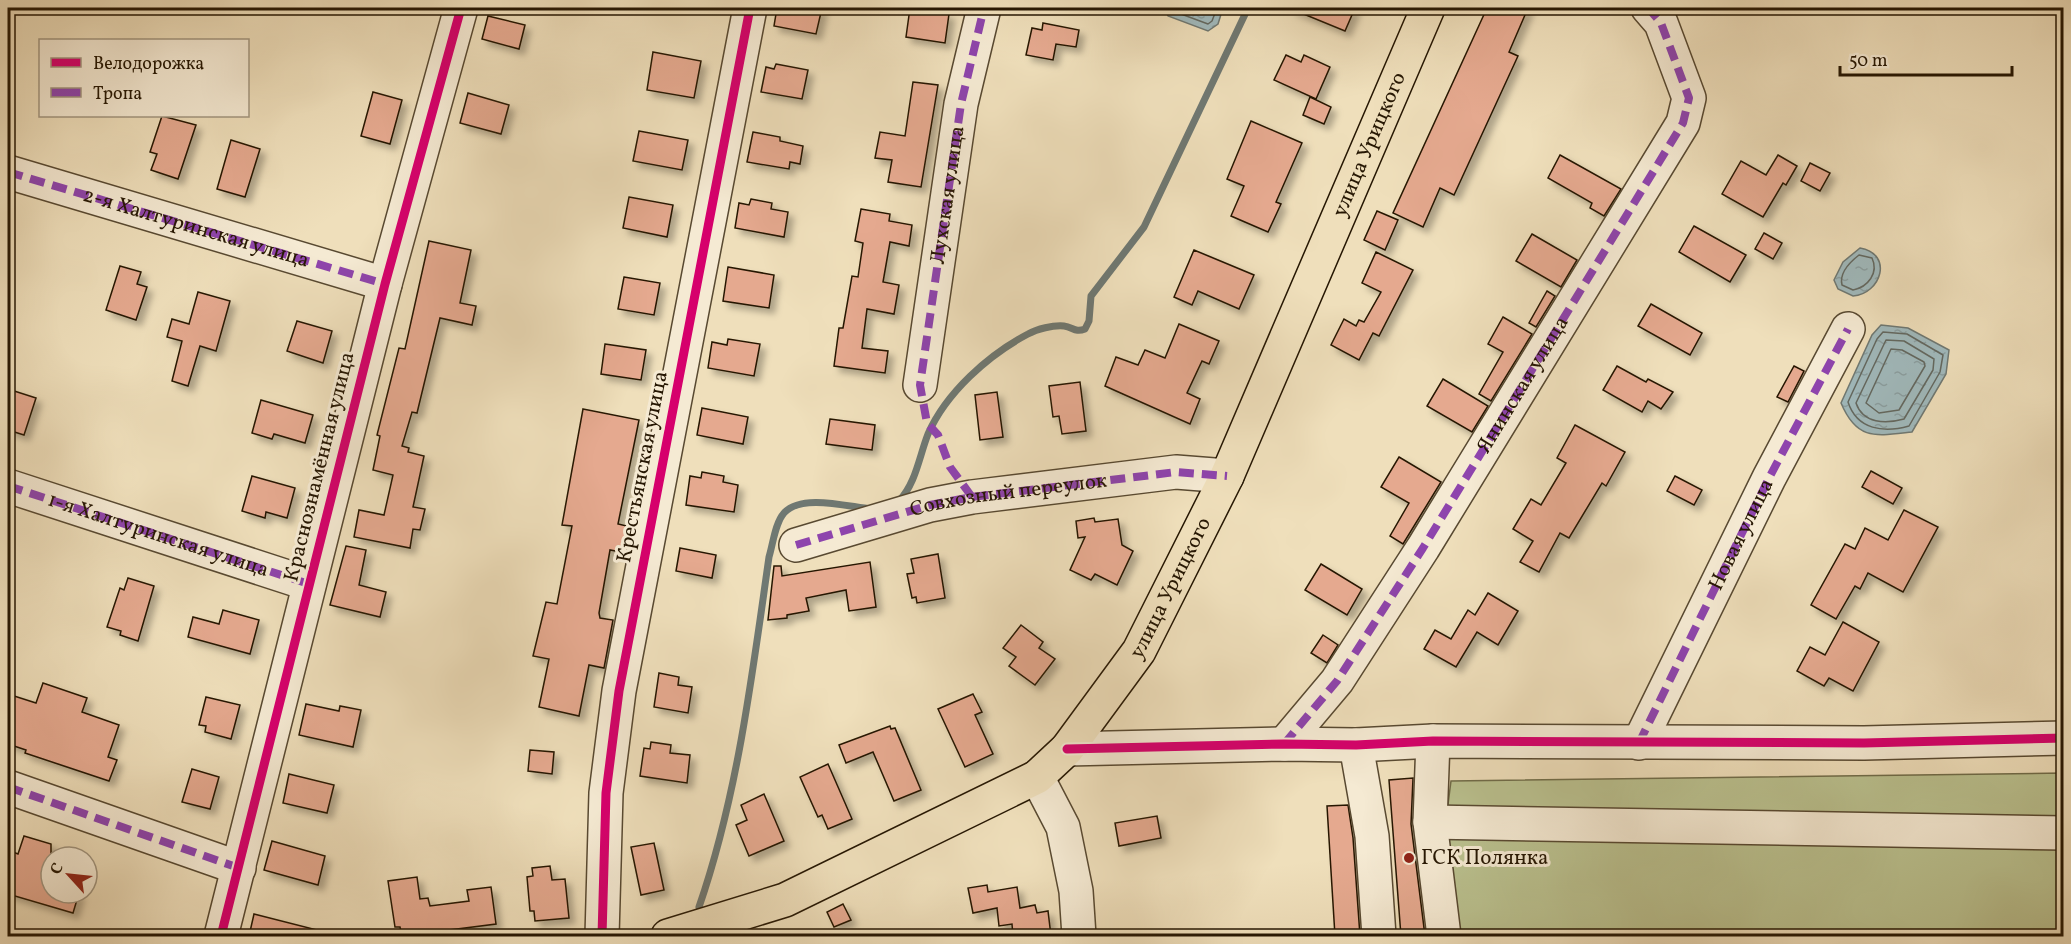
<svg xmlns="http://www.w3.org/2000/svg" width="2071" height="944" font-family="Vollkorn,serif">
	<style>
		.green { fill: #bac18f; stroke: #706c49; stroke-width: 1.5 }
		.water { fill: url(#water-ripples); stroke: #6f7872; stroke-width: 1.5 }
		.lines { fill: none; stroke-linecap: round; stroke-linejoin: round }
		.shore { stroke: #636860; stroke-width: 1.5 }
		.stream { stroke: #6f7872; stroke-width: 7 }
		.building { fill: #e5a98f; stroke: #261703; stroke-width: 1.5; filter: url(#shadow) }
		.minor-casing { stroke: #584931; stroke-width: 36 }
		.major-casing { stroke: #261703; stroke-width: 36 }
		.minor { stroke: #f5ead3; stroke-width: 33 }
		.major { stroke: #efdfbb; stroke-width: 33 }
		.quiet { stroke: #8e44ad; stroke-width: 8; stroke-dasharray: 15 8; stroke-linecap: butt }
		.cycleway-casing { stroke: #f5ead3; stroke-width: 13 }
		.cycleway { stroke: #d6006c; stroke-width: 9 }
		.poi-dot { fill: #8f2418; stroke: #f5ead3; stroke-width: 2 }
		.labels { text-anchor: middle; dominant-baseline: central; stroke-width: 6; stroke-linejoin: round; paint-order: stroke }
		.street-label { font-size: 21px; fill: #261703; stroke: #f5ead3 }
		.poi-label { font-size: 21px; fill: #261703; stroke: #f5ead3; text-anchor: start }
	</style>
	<defs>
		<pattern id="water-ripples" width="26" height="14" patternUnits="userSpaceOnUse" patternTransform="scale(1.5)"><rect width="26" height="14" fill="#a0b9bc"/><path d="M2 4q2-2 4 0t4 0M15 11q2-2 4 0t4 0" fill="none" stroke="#8a9ea0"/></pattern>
		<filter id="shadow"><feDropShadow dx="5.5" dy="5.5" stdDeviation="3" flood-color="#0004"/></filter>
	</defs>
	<rect width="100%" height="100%" fill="#efdfbb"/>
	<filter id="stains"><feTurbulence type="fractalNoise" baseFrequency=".00333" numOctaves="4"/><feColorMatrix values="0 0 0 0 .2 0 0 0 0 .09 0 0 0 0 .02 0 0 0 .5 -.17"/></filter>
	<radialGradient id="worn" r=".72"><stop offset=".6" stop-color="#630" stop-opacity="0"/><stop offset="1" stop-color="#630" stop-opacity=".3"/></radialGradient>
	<path class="green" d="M2063,773v163h-608l-11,-100 7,-55z"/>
	<g class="water">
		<path d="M1164,8h59l-5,16 -10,7 -40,-15z"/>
		<path d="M1860,248c34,6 21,46 -7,48l-15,-7 -4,-9 9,-18z"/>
		<path d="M1881,325l27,3 41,22 -3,24 -34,58c-36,4 -55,9 -71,-29l31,-68z"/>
	</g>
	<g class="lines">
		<g class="shore">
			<path d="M1170,8l3,3 35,13 4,-3 5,-13"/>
			<path d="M1859,255l13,3c7,15 -4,29 -19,32l-11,-5c-3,-12 8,-23 17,-30z"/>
			<path d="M1883,332l24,2 36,21 -3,17 -31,54c-25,7 -52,4 -61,-24l29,-63z"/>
			<path d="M1886,340l18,1 30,18 -1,11 -29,49c-18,5 -41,5 -48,-16z"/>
			<path d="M1891,349l11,1 22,12 1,4 -26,44 -20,3 -13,-10z"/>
		</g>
		<g class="stream">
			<path d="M899,501c17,-18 20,-44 29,-67 18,-41 60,-79 100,-100 9,-5 25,-9 36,-8 9,1 11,7 21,3l4,-8 2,-25 53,-69 104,-219"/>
			<path d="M699,907c39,-113 53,-232 70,-350 4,-13 6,-34 15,-44 18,-20 65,-6 87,-4"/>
		</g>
	</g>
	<g class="building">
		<path d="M777,8h45l-6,26 -42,-8z"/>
		<path d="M910,8l39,6 -4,29 -39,-6z"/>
		<path d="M1289,8h66l-10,23z"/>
		<path d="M1487,8h41l-19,44 9,4 -64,139 -14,-7 -17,39 -30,-14z"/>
		<path d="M488,16l37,9 -6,24 -37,-10z"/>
		<path d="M1043,23l36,7 -3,17 -20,-3 -3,16 -27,-5 6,-27 10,2z"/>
		<path d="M653,52l48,9 -7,37 -47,-8z"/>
		<path d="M1286,55l15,7 3,-7 26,12 -14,32 -42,-19z"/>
		<path d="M776,64l32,6 -6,29 -41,-7 5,-25 8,2z"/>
		<path d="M913,82l25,3 -17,102 -33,-5 4,-22 -17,-2 5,-26 25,4z"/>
		<path d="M373,92l29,8 -12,44 -29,-8z"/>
		<path d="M468,93l41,12 -8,29 -41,-11z"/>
		<path d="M1310,97l21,10 -7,17 -21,-9z"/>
		<path d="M162,116l34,9 -18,54 -27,-9 6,-16 -7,-2z"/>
		<path d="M1251,121l51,22 -26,59 5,2 -13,28 -37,-16 13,-30 -17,-7z"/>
		<path d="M639,131l49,9 -6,30 -49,-9z"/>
		<path d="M753,132l27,5v4l23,5 -3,18 -10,-2 -1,7 -42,-7z"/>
		<path d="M231,140l29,9 -15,48 -28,-8z"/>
		<path d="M1560,155l61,34 -17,27 -14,-8 2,-5 -44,-25z"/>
		<path d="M1778,155l19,11 -11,19 -3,-2 -20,34 -41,-23 19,-33 25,14z"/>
		<path d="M1810,163l20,10 -10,18 -19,-10z"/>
		<path d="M629,197l44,8 -6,32 -44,-9z"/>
		<path d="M751,199l21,4 -1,6 17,3 -4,25 -49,-9 4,-25 10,2z"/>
		<path d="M861,209l29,5 -1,7 23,4 -3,21 -19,-4 -7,40 16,3 -5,29 -27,-5 -5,39 26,3 -3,22 -51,-7 5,-38h4l9,-52 6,1 5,-34 -8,-2z"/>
		<path d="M1377,211l21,9 -13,30 -21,-10z"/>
		<path d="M1694,226l52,29 -16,27 -51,-30z"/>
		<path d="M1764,233l18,10 -9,16 -18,-10z"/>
		<path d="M1532,234l45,26 -16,27 -45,-26z"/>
		<path d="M429,241l42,9 -11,53 16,3 -4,19 -32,-7 -23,95 -5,-1 -10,34 7,2 -1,4 16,4 -11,51 12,2 -5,21 -7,-1 -3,19 -56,-11 5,-27 25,5 9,-40 -20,-5 7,-34 -3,-1 22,-87 6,1z"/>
		<path d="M1194,250l60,25 -15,34 -41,-18 -6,14 -18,-8z"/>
		<path d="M1376,252l37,18 -34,66 -6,-3 -14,27 -28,-15 13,-26 12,7 3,-6 5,2 17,-30 -19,-9z"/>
		<path d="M120,266l21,6 -4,12 10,3 -11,33 -30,-10z"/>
		<path d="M728,267l46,8 -5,33 -46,-7z"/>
		<path d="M624,277l36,6 -6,32 -36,-6z"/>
		<path d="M1547,291l8,5 -19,31 -7,-4z"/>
		<path d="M198,292l32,9 -14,50 -16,-5 -12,40 -16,-5 10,-40 -15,-4 5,-18 17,5z"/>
		<path d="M1651,304l51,29 -12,22 -52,-29z"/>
		<path d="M1503,317l29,17 -41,67 -12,-7 24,-42 -15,-8z"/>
		<path d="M297,321l35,10 -9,32 -36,-12z"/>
		<path d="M1179,324l40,17 -10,23 -7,-3 -15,32 13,6 -10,25 -85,-38 11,-29 22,8 7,-15 20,8z"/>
		<path d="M728,339l32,5 -6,32 -46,-8 4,-26 15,3z"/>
		<path d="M605,344l41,6 -5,30 -40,-6z"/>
		<path d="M1617,366l29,16 2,-3 25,13 -12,17 -13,-8 -6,11 -39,-22z"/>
		<path d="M1794,366l10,5 -16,31 -11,-5z"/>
		<path d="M1443,379l45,27 -16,26 -45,-26z"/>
		<path d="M1080,382l6,49 -24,3 -3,-18 -6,1 -4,-31z"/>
		<path d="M8,389l28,9 -12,37 -16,-5z"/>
		<path d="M997,392l6,45 -23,3 -5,-45z"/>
		<path d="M261,400l52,15 -8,28 -31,-9 -2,5 -20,-6z"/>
		<path d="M702,408l46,9 -5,27 -46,-9z"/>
		<path d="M583,409l56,11 -21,104 13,3 -5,26 -16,-3 -11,63 1,5 13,2 -9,48 -15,-3 -10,51 -40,-9 10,-48 -16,-3 13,-54 11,2 15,-78 -10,-1z"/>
		<path d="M830,419l45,6 -3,25 -46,-6z"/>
		<path d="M1575,425l50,27 -19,34 -4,-3 -33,55 -9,-5 -21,39 -19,-10 13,-21 -20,-12 18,-30 10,6 25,-42 -9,-5z"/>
		<path d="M1399,457l42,25 -38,62 -13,-8 19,-33 -28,-16z"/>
		<path d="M1871,471l31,17 -9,16 -31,-17z"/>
		<path d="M702,472l22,4 -1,6 15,3 -4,27 -48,-7 4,-29 11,2z"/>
		<path d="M252,476l43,12 -8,30 -21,-6 -1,6 -23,-7z"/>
		<path d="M1675,476l27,14 -8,15 -27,-14z"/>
		<path d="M1904,510l34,17 -35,65 -35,-19 -8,16 -5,-3 -19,33 -25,-14 34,-61 10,5 10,-21 23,12z"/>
		<path d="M1094,518l1,4 23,-3 4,26 11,6 -16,34 -22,-11 -4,6 -21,-10 15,-33 -7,1 -2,-17z"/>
		<path d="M346,546l20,4 -7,35 27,7 -6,25 -50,-12z"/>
		<path d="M680,548l36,7 -4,23 -36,-7z"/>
		<path d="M938,554l7,44 -28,5 -1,-6 -4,1 -5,-24 7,-1 -3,-14z"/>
		<path d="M870,562l6,45 -27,4 -3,-21 -40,8 3,13 -22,4v3l-19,2 6,-54h7l1,10z"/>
		<path d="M1321,564l41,25 -15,26 -42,-25z"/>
		<path d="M128,578l26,8 -16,55 -18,-6 1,-4 -14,-4 13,-39 4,2z"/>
		<path d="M1488,593l30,18 -20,34 -21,-13 -21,35 -32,-18 11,-19 16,9 17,-29 7,5z"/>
		<path d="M223,610l36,10 -9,34 -62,-17 5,-20 26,7z"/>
		<path d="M1843,622l36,20 -26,49 -24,-13 -5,8 -27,-15 13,-24 15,8z"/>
		<path d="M1021,625l22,17 -4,6 16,11 -20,26 -26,-19 7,-9 -13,-9z"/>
		<path d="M1323,635l15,10 -11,18 -16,-10z"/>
		<path d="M659,673l20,4 -1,8 14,2 -4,26 -34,-6z"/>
		<path d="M43,683l44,15 -5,14 37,13 -11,32 9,3 -8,21 -84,-28 1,-3 -18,-6v-50l28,9z"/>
		<path d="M973,694l9,18 -7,3 18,39 -28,13 -27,-58z"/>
		<path d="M206,697l34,8 -9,34 -26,-7 1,-6 -7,-1z"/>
		<path d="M306,704l33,7 1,-5 21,4 -8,37 -54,-12z"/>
		<path d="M890,726l1,3 4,-1 26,62 -27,11 -21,-49 -27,11 -7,-18z"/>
		<path d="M651,742l20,3 -1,8 20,2 -3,28 -47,-7 4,-28 6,1z"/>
		<path d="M530,750l24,2 -2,22 -24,-3z"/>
		<path d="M828,764l24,55 -24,10 -6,-14 -4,2 -18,-40z"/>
		<path d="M192,769l27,8 -9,32 -28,-7z"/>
		<path d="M289,774l45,11 -7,28 -44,-10z"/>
		<path d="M1413,778l-2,46 14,112h-24l-12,-156z"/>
		<path d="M764,794l20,47 -35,15 -13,-31 11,-5 -6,-15z"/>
		<path d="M1348,805l5,33 7,98h-25l-8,-130z"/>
		<path d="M1157,816l4,22 -42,8 -4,-23z"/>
		<path d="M24,836l27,8v49h28l-6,20 -65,-19v-44l10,4z"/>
		<path d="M272,841l53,15 -7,29 -54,-15z"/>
		<path d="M654,843l10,47 -23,5 -10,-48z"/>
		<path d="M550,866l2,14 13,-1 4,39 -34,3 -1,-10h-4l-3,-34 6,-1 -1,-8z"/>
		<path d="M417,877l3,22 8,-1 2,8 39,-5 -2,-11 24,-3 5,37 -94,12 -2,-9h-5l-7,-46z"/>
		<path d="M987,885l1,7 29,-5 3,21 15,-3 2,8 11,-2 3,25h-38l-1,-12 -13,2 -2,-18 -24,5 -5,-25z"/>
		<path d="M843,904l8,16 -17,7 -7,-15z"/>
		<path d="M254,914l63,16 -1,6h-67z"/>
	</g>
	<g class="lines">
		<g class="minor-casing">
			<g id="minor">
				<path id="s1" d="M8,172l377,112"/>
				<path id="s2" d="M920,385l41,-281 23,-96"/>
				<path id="s3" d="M8,486l301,98"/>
				<path d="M796,545l134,-40 42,-8 204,-25 51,4"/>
				<path d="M1433,741l-3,81 14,114"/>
				<path d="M1639,743l130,-265 79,-149"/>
				<path id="s4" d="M1284,744l53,-63 86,-133 260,-425 6,-25 -28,-75 -13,-15"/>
				<path d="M1356,745l16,91 7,100"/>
				<path d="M1067,749l217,-5 72,1 77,-4 431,2 200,-5"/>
				<path d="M1037,777l26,50 13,64 3,45"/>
				<path d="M8,787l231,81"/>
				<path d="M1430,822l634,11"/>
				<path d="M221,936l164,-652 76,-276"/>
				<path d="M602,936l4,-143 13,-102 131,-683"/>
			</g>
		</g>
		<g class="major-casing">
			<g id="major">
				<path id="s5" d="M668,936l117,-36 252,-123 30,-28 72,-98 88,-175 201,-468"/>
			</g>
		</g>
		<use href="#minor" class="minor"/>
		<use href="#major" class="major"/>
		<g class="quiet">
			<path d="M8,172l377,112"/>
			<path d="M8,486l301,98"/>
			<path d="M972,497l-22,-30 -12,-32 -11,-12 -7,-38 41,-281 23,-96"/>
			<path id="s6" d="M796,545l134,-40 42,-8 204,-25 51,4"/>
			<path id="s7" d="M1639,743l130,-265 79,-149"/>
			<path d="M1284,744l53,-63 86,-133 260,-425 6,-25 -28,-75 -13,-15"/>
			<path d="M8,787l231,81"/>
		</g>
		<g class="cycleway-casing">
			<g id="cycleway">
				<path d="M1067,749l217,-5 72,1 77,-4 431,2 200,-5"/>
				<path d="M221,936l164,-652 76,-276"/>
				<path d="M602,936l4,-143 13,-102 131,-683"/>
			</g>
		</g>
		<use href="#cycleway" class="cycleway"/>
	</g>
	<circle class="poi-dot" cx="1409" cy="858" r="6"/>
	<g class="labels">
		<g class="street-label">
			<text stroke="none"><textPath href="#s5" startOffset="1122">улица Урицкого</textPath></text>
			<text stroke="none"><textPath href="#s2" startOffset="192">Лухская улица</textPath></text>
			<text stroke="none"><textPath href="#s1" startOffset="196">2-я Халтуринская улица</textPath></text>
			<text stroke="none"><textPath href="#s4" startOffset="432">Янинская улица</textPath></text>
			<text transform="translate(320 467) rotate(-76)">Краснознамённая улица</text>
			<text transform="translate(643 467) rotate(-79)">Крестьянская улица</text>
			<text stroke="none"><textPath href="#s6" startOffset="219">Совхозный переулок</textPath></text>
			<text stroke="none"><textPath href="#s3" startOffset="158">1-я Халтуринская улица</textPath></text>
			<text stroke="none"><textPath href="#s7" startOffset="232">Новая улица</textPath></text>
			<text stroke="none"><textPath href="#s5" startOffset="636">улица Урицкого</textPath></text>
		</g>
		<g class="poi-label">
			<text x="1421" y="858">ГСК Полянка</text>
		</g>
	</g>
	<rect width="2071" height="944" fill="none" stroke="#efdfbb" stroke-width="30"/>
	<rect x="9" y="9" width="2053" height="926" fill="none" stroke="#261703" stroke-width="3"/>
	<rect x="15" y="15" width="2041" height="914" fill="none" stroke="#261703" stroke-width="1.5"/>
	<rect x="39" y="39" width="210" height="78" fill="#f5ead3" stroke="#a29680" stroke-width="1.5"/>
	<rect x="51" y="58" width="30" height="9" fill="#d6006c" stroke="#a29680" stroke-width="1.5"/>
	<text x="93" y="69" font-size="18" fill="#261703">Велодорожка</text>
	<rect x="51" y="88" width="30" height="9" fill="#8e44ad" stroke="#a29680" stroke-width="1.5"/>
	<text x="93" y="99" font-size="18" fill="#261703">Тропа</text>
	<g transform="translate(69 875) rotate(297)"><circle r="28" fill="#f5ead3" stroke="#a29680" stroke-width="1.5"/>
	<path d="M0-4.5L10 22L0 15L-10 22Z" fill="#8f2418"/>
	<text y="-9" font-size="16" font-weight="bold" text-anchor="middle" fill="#261703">С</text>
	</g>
	<path d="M1840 66v9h172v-9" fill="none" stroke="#261703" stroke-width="3"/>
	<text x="1849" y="66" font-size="18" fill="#261703" stroke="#f5ead3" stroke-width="4.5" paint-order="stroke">50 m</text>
	<rect width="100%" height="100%" filter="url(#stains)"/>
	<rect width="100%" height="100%" fill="url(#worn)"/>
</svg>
